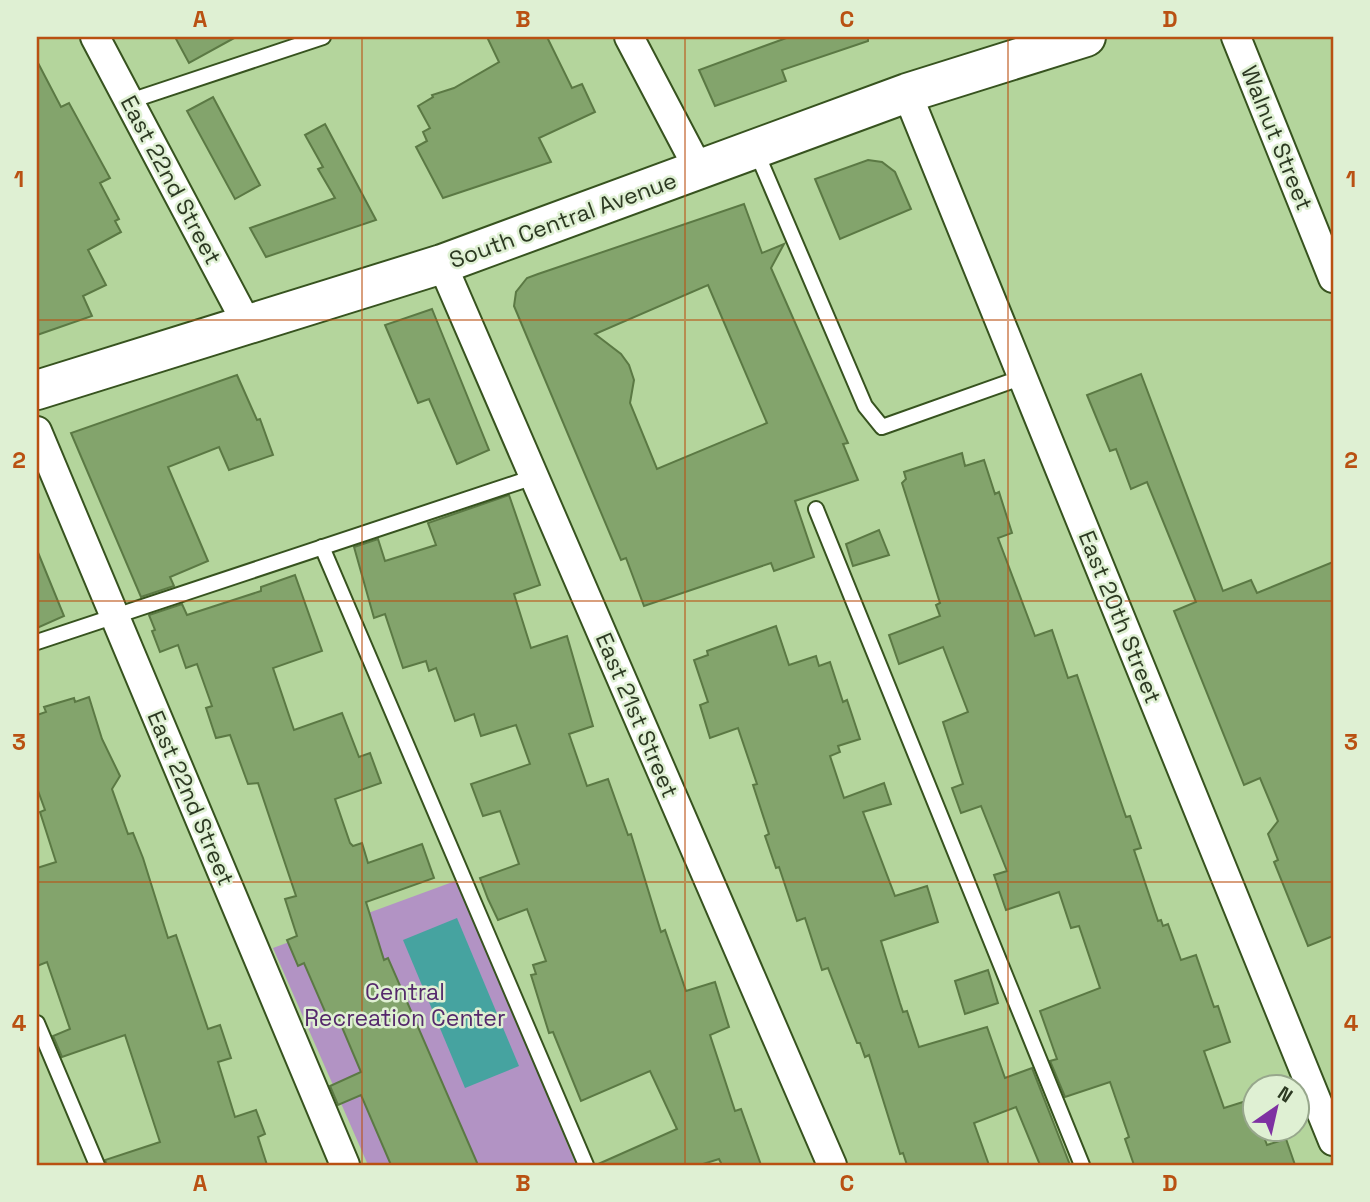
<svg xmlns="http://www.w3.org/2000/svg" width="1370" height="1202" font-family="'Space Grotesk',sans-serif">
	<style>
		.green { fill: #b293c4 }
		.water { fill: #46a3a0 }
		.building { fill: #83a46c; stroke: #5b7944; stroke-width: 2; fill-rule: evenodd }
		.lines { fill: none; stroke-linecap: round; stroke-linejoin: round }
		.service-casing { stroke: #37531f; stroke-width: 18 }
		.minor-casing { stroke: #37531f; stroke-width: 32 }
		.primary-casing { stroke: #37531f; stroke-width: 42 }
		.service { stroke: #fff; stroke-width: 14 }
		.minor { stroke: #fff; stroke-width: 28 }
		.primary { stroke: #fff; stroke-width: 38 }
		.grid { fill: none; stroke: #b95112; stroke-width: 2; stroke-opacity: 0.55 }
		.labels { text-anchor: middle; dominant-baseline: central; stroke-width: 5; stroke-linejoin: round; paint-order: stroke }
		.street-label { font-size: 23px; fill: #2c3922; stroke: #dff0d3 }
		.park-label { font-size: 23px; fill: #55296c; stroke: #dff0d3 }
		.neatline { fill: none; stroke: #b95112; stroke-width: 2.5 }
		.grid-label { font-size: 23px; text-anchor: middle; font-weight: bold; fill: #b95112 }
	</style>
	<rect width="100%" height="100%" fill="#b4d59c"/>
	<path class="green" d="M458,880l118,285h-208l-95,-217z"/>
	<path class="water" d="M457,918l62,148 -54,22 -62,-148z"/>
	<g class="building">
		<path d="M175,37h61l-47,26z"/>
		<path d="M487,37h60l25,51 10,-4 13,28 -56,26 12,24 -108,36 -27,-51 11,-6 -4,-9 7,-4 -12,-22 15,-9 -1,-2 22,-7 45,-26z"/>
		<path d="M789,37h79v4l-86,29 4,11 -71,25 -16,-36z"/>
		<path d="M37,61l24,46 8,-4 41,75 -10,5 19,36 -4,2 6,11 -33,18 18,35 -23,11 9,20 -55,19z"/>
		<path d="M213,97l47,88 -25,14 -48,-88z"/>
		<path d="M325,124l51,96 -110,37 -16,-29 85,-30 -17,-29 5,-2 -18,-32z"/>
		<path d="M868,160l14,2 13,10 16,37 -71,30 -25,-60z"/>
		<path d="M744,204l18,49 22,-9 -13,24 77,175 -5,1 15,36 -63,21 19,56 -40,14 -3,-8 -127,43 -18,-48 -5,2 -107,-254 2,-14 11,-14 11,-4zM708,285l59,138 -110,46 -27,-66 4,-23 -5,-15 -8,-11 -26,-20z"/>
		<path d="M432,309l57,141 -32,14 -28,-65 -11,4 -33,-78z"/>
		<path d="M1141,374l82,217 28,-11 6,13 76,-31v374l-25,10 -34,-84 4,-2 -10,-26 10,-13 -18,-43 -16,7 -70,-174 22,-9 -49,-120 -16,7 -15,-40 -6,2 -23,-56z"/>
		<path d="M237,375l20,45 3,-1 13,36 -44,15 -10,-23 -51,20 40,94 -38,16 4,9 -33,11 -70,-164z"/>
		<path d="M962,453l3,13 19,-6 11,34 4,-2 13,41 -14,5 37,98 17,-6 16,48 9,-3 49,142 4,-1 11,32 -7,2 24,71 3,-1 2,6 5,-2 13,36 15,-5 18,52 4,-1 12,36 -26,9 20,57 22,-7 1,4 8,-3v27h6l6,16 19,-6 9,26h-161l-9,-26 4,-2 -19,-55 -45,15 -15,-36 7,-2 -17,-48 60,-23 -21,-62 -8,2 -12,-36 -53,18 -12,-35 13,-4 -26,-65 -20,7 -9,-25 11,-4 -20,-62 25,-10 -25,-65 -44,17 -10,-29 51,-19 -4,-11 4,-2 -38,-120 4,-4 -2,-7z"/>
		<path d="M509,495l31,90 -26,9 17,54 36,-12 26,90 -24,8 18,52 21,-7 20,56 3,-1 30,98 4,-2 21,61 29,-9 14,45 -19,8 25,76 6,-2 20,56h-39l-3,-6 -19,6h-104l81,-36 -27,-58 -69,30 -28,-69 -4,1 -18,-58 5,-1 -3,-9 13,-4 -19,-52 -29,11 -10,-21 -8,-21 39,-14 -19,-53 -17,5 -12,-32 59,-20 -14,-39 -35,11 -7,-22 -19,7 -19,-53 -7,3 -3,-10 -23,7 -18,-54 -11,4 -20,-71 24,-8 7,22 51,-16 -8,-22z"/>
		<path d="M879,530l10,25 -36,11 -7,-22z"/>
		<path d="M37,550l27,66 -27,12z"/>
		<path d="M295,575l27,76 -49,17 21,62 48,-17 17,44 11,-4 11,30 -46,16 15,44 3,3 9,-3 6,20 54,-19 12,34 -68,24 18,58 4,-2 90,207h-87l-30,-70 -23,10 -8,-19 31,-14 -22,-52 -9,3 -26,-60 -6,3 -11,-26 10,-4 -12,-37 11,-3 -38,-113 -10,1 -18,-49 -14,3 -10,-30 6,-2 -15,-42 -11,4 -8,-23 -18,7 -8,-21 3,-1 -6,-15 33,-11 5,11 74,-24v-4z"/>
		<path d="M776,626l13,39 27,-9 3,10 11,-4 13,40 4,-2 13,39 -22,7 2,6 -10,4 14,42 40,-15 7,21 -28,8 32,84 32,-10 11,36 -57,19 19,62 3,9 4,-1 12,36 68,-20 18,51 27,-10 38,97h-30l-24,-58 -42,16 15,42h-82l-4,-12 -3,1 -31,-99 -4,2 -5,-14h-3l-29,-75 -6,2 -17,-52 -8,3 -18,-54 -3,1 -11,-32 4,-2 -16,-49 4,-1 -19,-56 -28,10 -10,-33 8,-3 -14,-42 14,-5 -1,-4z"/>
		<path d="M89,697l13,42 18,37 -8,13 16,45 5,-1 10,25 25,80 8,-3 32,94 12,-4 11,33 -13,4 17,55 21,-7 9,24 -7,3 9,28h-160l-2,-5 55,-18 -35,-107 -63,22 -9,-21 17,-7 -23,-67 -10,4v-98l19,-6 -16,-50 5,-2 -8,-22v-73l9,-3 -2,-5 30,-9 1,4z"/>
		<path d="M988,970l10,33 -33,11 -10,-33z"/>
	</g>
	<g class="lines">
		<g class="service-casing">
			<g id="service">
				<path d="M130,101l193,-64"/>
				<path d="M756,151l109,255 17,21 141,-50"/>
				<path d="M816,509l266,656"/>
				<path d="M322,547l264,618"/>
				<path d="M37,642l497,-165"/>
				<path d="M37,1023l60,142"/>
			</g>
		</g>
		<g class="minor-casing">
			<g id="minor">
				<path d="M95,37l152,287"/>
				<path d="M629,37l70,133"/>
				<path d="M1236,37l97,241"/>
				<path d="M907,93l426,1048"/>
				<path d="M442,264l390,901"/>
				<path d="M37,431l308,734"/>
			</g>
		</g>
		<g class="primary-casing">
			<path id="primary" d="M37,390l405,-126 465,-171 179,-56"/>
		</g>
		<use href="#service" class="service"/>
		<use href="#minor" class="minor"/>
		<use href="#primary" class="primary"/>
	</g>
	<path class="grid" d="M362,37v1128M685,37v1128M1008,37v1128M37,320h1296M37,601h1296M37,882h1296"/>
	<g class="labels">
		<g class="street-label">
			<text transform="translate(1277 138) rotate(68)">Walnut Street</text>
			<text transform="translate(171 180) rotate(62)">East 22nd Street</text>
			<text transform="translate(563 220) rotate(-20)">South Central Avenue</text>
			<text transform="translate(1120 617) rotate(68)">East 20th Street</text>
			<text transform="translate(637 715) rotate(67)">East 21st Street</text>
			<text transform="translate(191 798) rotate(67)">East 22nd Street</text>
		</g>
		<g class="park-label">
			<text x="405" y="992">Central<tspan x="405" dy="26">Recreation Center</tspan></text>
		</g>
	</g>
	<rect width="1370" height="1202" fill="none" stroke="#dff0d3" stroke-width="77"/>
	<g transform="translate(1276 1108) rotate(34)"><circle r="33" fill="#dff0d3" stroke="#97a78c" stroke-width="2"/>
	<path d="M0-5L12 26L0 18L-12 26Z" fill="#7e31a2"/>
	<text y="-10" font-size="19" font-weight="bold" text-anchor="middle" fill="#2c3922">N</text>
	</g>
	<rect x="38" y="38" width="1294" height="1126" class="neatline"/>
	<g class="grid-label">
		<text x="200" y="27">A</text>
		<text x="523" y="27">B</text>
		<text x="847" y="27">C</text>
		<text x="1170" y="27">D</text>
		<text x="19" y="187">1</text>
		<text x="1351" y="187">1</text>
		<text x="19" y="468">2</text>
		<text x="1351" y="468">2</text>
		<text x="19" y="750">3</text>
		<text x="1351" y="750">3</text>
		<text x="19" y="1031">4</text>
		<text x="1351" y="1031">4</text>
		<text x="200" y="1191">A</text>
		<text x="523" y="1191">B</text>
		<text x="847" y="1191">C</text>
		<text x="1170" y="1191">D</text>
	</g>
</svg>
